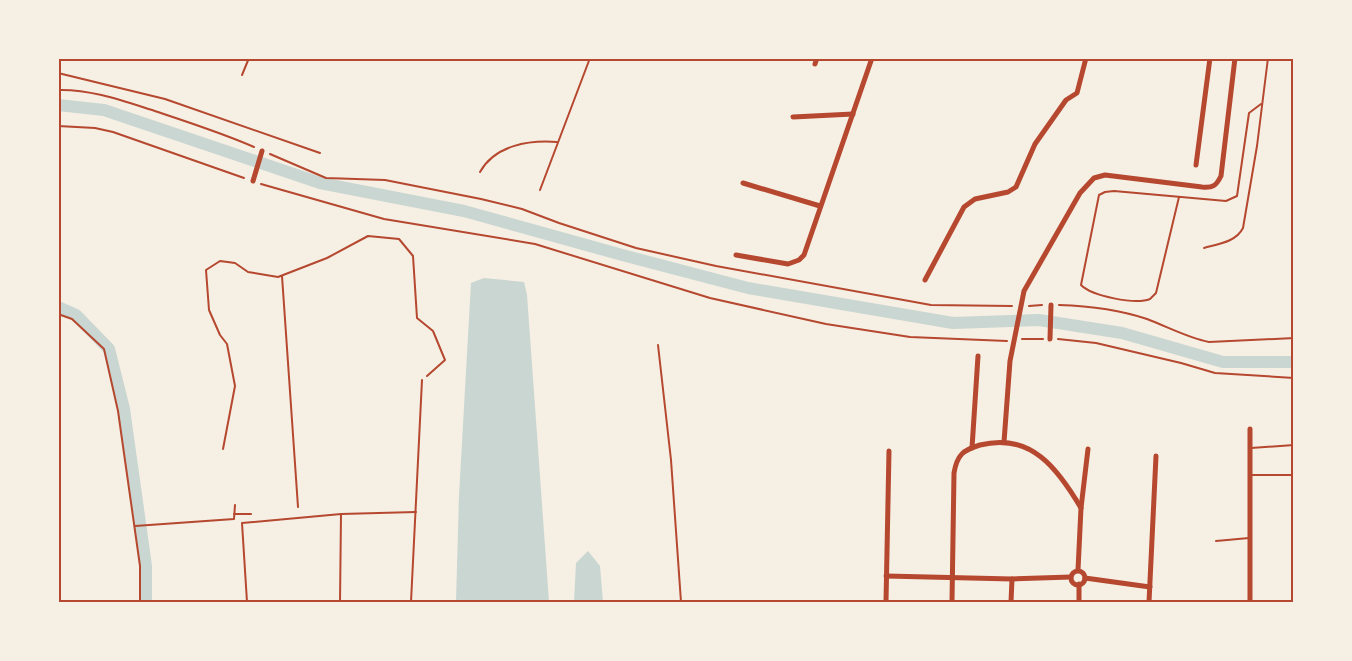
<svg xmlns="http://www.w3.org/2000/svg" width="1352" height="661" viewBox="0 0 1352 661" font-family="'Titillium Web',sans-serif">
<rect width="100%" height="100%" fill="#f6efe4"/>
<g fill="#c9d6d2">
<polygon points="484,278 524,282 527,295 549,602 456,602 459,496 471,283"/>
<polygon points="588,551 600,566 603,602 574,602 576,563"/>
</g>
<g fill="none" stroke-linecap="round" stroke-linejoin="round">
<g stroke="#c9d6d2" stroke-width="12">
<polyline points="58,105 104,110 320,183 464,211 626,256 748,288 953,323 1039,320 1122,333 1223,362 1294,362"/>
<polyline points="58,307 76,315 109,349 124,409 146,566 146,602"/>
</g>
<g stroke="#b5482f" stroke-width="2">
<polyline points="58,62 60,58"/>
<path d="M58,90C92,89 126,102 158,112C190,123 222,133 254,147"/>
<polyline points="58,126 95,128 113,132 244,178"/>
<polyline points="270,154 326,178 385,180 481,199 522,209 559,223 636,248 716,266 931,305 1012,306"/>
<polyline points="261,184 384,219 535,244 710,298 826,324 910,337 1007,341"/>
<polyline points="282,276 298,507"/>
<path d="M1059,305C1089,306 1120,310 1147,319C1168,327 1188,338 1209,342L1294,338"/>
<polyline points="1029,306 1042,305"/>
<polyline points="58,314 72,319 104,349 118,411 140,566 140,602"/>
<polyline points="1022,339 1043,339"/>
<polyline points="1058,339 1096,343 1181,363 1215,373 1294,378"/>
<polyline points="658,345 671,460 681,602"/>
<polyline points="223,449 235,386 227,344 220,335 209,310 206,270 220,261 235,263 248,272 278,277 327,258 368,236 399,239 413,256 417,318 433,331 445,360 427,376"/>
<polyline points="234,514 251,514"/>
<polyline points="135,526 234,519 235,505"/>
</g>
<g stroke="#b5482f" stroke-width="2">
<polyline points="58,73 165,99 320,153"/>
<polyline points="242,75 249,58"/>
<path d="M480,172C495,145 529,140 557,142"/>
<polyline points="540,190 590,58"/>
<path d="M1179,197L1156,293L1150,299C1135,305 1092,296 1081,285L1099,195L1105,192L1114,191L1226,201L1237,196L1249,113L1261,104"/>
<path d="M1204,248C1218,244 1236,242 1243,228L1257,146L1268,58"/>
<polyline points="1251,448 1294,445"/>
<polyline points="1251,475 1294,475"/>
<polyline points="341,514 416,512"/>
<polyline points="1216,541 1249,538"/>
<polyline points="247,602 242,523 341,514 340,602"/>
<polyline points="411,602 422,380"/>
</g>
<g stroke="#b5482f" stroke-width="5">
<polyline points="815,64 817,58"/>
<polyline points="793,117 853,114"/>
<polyline points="1196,165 1210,58"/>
<polyline points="253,181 262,151"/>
<polyline points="743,183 820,206"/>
<polyline points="736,255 788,264 799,260 804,255 872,58"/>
<polyline points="925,280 964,207 975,199 1008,192 1016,187 1035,144 1066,100 1077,93 1086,58"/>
<polyline points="1050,339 1051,305"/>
<polyline points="1250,429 1250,602"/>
<path d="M1004,442L1010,361L1024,291L1080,193L1094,178L1105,175L1202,187C1213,188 1216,186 1221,176L1235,58"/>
<polyline points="972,448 978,356"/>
<polyline points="1078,570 1081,508 1088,449"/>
<circle cx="1078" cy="578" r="7"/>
<polyline points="886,576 1012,579 1071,577"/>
<polyline points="1085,578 1150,587"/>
<polyline points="886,602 889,451"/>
<path d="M952,602L954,473C957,455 963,450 980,445C1031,432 1058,469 1081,508"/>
<polyline points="1011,602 1012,579"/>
<polyline points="1079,602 1079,584"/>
<polyline points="1149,602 1156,456"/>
</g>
</g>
<rect width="1352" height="661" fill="none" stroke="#f6efe4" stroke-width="120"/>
<rect x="60" y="60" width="1232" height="541" fill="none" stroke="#b5482f" stroke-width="2"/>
</svg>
